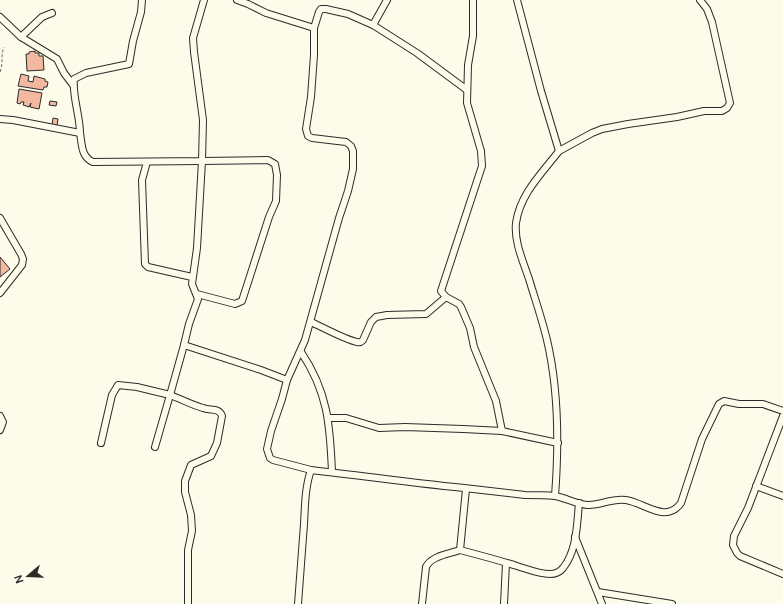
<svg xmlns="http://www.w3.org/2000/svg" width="783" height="604" viewBox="0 0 783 604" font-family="'DM Sans',sans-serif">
<rect width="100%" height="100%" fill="#fdfbea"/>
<g fill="#f2b8a0" stroke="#2b2b2b">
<polygon points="35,51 35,53 39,53 39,56 43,56 44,70 27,71 26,54 29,54 29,52"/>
<polygon points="21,74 29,76 28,81 33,82 34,76 45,79 45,81 48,82 47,87 44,87 43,90 18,86"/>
<polygon points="19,89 42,93 39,109 30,107 31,103 29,107 23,105 24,102 21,102 20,104 17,103"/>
<polygon points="50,101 57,102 56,106 49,105"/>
<polygon points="53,118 58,119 57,126 52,125"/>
<polygon points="0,257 10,269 0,277"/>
</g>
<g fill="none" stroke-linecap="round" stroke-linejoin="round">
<defs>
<g id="street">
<polyline points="237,0 248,4 266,13 314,28"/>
<polyline points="473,0 473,36 468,65 467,103 481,151 482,166 441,291 446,297 459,304 461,307 470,328 474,347 496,401 502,431 558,443"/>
<path d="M517,0L541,91L559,151C542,173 520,194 516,223C514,242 523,261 529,279C535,299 542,319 547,340C559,391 559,444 555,496"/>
<polyline points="0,17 21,37 57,59 64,73 73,85"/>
<polyline points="373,25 387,0"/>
<polyline points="21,37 42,17 52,13"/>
<path d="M0,119L13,120L80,133C82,144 81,157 93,162L202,161L203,120L194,52L193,38L204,0"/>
<path d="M80,133C80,116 72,95 74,79L86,73L129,64L133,41L141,12L142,0"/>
<polyline points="559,151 592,133 602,129 628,124 677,117 704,111 722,111 727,108 730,103 712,22 707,9 700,0"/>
<polyline points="147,162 142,180 145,264 148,267 192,277"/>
<polyline points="0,218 21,254 23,259 22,265 0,293"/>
<path d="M311,322C322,327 346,340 357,342C361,343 361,342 363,340L371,322L376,317L387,315L426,314L446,297"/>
<polyline points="184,345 261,370 287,380"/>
<path d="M301,352C328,392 330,425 332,472"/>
<polyline points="0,416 3,422 0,430"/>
<polyline points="783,416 748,508 734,536 733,545 737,553 740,556 783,574"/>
<polyline points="328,418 346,418 379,428 405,427 463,429 502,431"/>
<polyline points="101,443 112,395 118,385 137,387 170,395 184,345 189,324 198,299 192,284 197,248 202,161 268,160 275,164 277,175 276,201 269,217 242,301 235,304 197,294"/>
<path d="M155,447L170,395C181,399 192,405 203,408C210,411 219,407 222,416L217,443L211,456L191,465L185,481V492L191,515L192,531L188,550V604"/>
<polyline points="311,470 273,460 270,458 267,449 271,431 282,399 287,380 305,340 339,218 348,191 353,169 353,151 351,146 346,142 312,138 308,136 306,129 311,97 314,55 314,28 319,12 321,9 326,9 348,14 373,25 417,53 467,90"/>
<polyline points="756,486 783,496"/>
<path d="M466,489L460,550C479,555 498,560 517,566C527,569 539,574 550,574C555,574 560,572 563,568C577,551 577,524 579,503"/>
<polyline points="575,537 602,604"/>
<polyline points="598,592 672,604"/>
<path d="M298,604C300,577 302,551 304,524C305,506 305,487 311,470C365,476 419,484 473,489C491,491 508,493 525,495C535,495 545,495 555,496C566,498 576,504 587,505C601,506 610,498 626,500C645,503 666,524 681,503L702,439L719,404L724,401L739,404H763L783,411"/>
<path d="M422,604L426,567C431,556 449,554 460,550"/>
<polyline points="504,604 506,563"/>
</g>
</defs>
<use href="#street" stroke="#2b2b2b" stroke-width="8"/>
<path stroke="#6a6964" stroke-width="1" stroke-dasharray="3 2" stroke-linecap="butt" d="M0,72C4,62 0,57 4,47"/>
<use href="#street" stroke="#fdfbea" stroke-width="6"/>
</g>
<g transform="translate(28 576) rotate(251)" stroke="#fdfbea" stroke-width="3" paint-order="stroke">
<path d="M0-3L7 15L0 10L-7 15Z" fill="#2b2b2b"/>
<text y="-6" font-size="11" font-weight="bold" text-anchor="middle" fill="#2b2b2b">N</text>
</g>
</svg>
